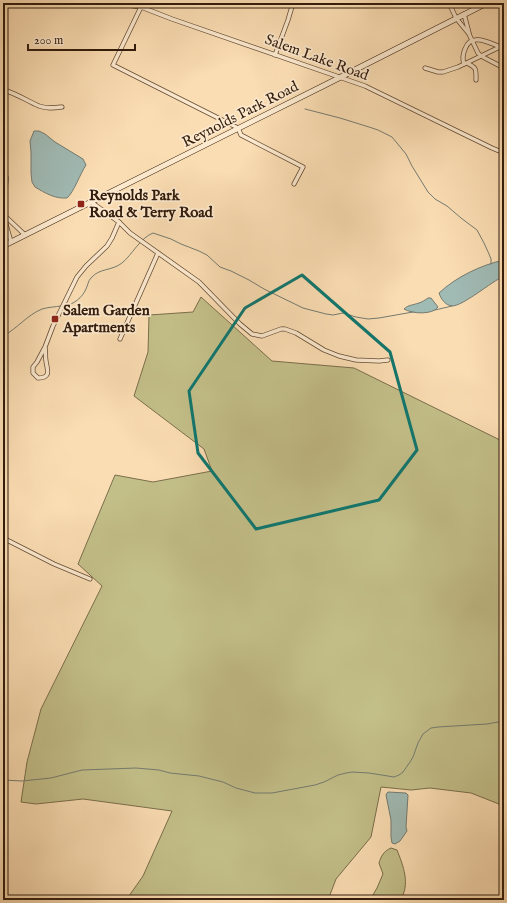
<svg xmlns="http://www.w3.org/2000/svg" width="507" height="903" viewBox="0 0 507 903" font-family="'IM FELL English',serif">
<rect width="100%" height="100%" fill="#fbddb3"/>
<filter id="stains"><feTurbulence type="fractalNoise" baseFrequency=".005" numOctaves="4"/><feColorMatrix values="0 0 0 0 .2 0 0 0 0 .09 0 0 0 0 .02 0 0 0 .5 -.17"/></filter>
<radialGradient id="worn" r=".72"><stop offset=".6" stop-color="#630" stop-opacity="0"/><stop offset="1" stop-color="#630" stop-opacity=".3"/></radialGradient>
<g fill="#c3bf89" stroke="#7a6e4b">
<polygon points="201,297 272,361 354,368 504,442 504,806 471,793 430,788 411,790 381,787 371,837 336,879 328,900 124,900 129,896 143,876 172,811 83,799 36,804 21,802 27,762 41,709 102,586 78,564 115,475 153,482 212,471 204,449 134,396 148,352 149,315 193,312"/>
<path d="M391,848L397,850C403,865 411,885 400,900H370L377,888L383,874L379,863C381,856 384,851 391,848Z"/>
</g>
<g fill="#a0bab4" stroke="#747b71">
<path d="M34,131H39L45,134L55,142L83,159L86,165C80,174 74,192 67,198C55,199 45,193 35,187L32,182L31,173V152L30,141Z"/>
<path d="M504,260V276C491,282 463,306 452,306C445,305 441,299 439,293C456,277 481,265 504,260Z"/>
<path d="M428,298H431L438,307C433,315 412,314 404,309C408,305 413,305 419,303C422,302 425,300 428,298Z"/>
<polygon points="388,792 406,793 408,795 406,827 407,831 400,841 395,844 392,843 391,837 391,820 386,795 387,793"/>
</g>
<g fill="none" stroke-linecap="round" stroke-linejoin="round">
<g stroke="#747b71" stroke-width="1">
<polyline points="305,109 340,118 369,127 378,130 392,137 406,154 412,166 428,192 435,199 447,206 461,218 477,230 484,243 489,254 491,259 491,264"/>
<path d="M65,306C74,304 82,298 86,289C88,285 88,281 91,278C99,268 112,271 122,263C132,255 140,238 153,233L171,239L181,244L199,251L207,255L220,267L231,271L249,280L264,289L303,308L326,314L333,315L343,313L356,317L368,319L379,318L413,312"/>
<polyline points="435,310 452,306"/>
<path d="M3,336C17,329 27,315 42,309C49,307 55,307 61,306"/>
<polyline points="3,780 22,781 51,778 82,770 136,768 159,770 170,773 199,776 223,782 236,788 255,793 272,793 315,785 324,782 338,775 346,773 352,772 369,773 394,777 399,775 403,772 410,762 413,757 418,743 423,734 431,728 438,727 487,724 504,721"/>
</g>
<defs>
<g id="minor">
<polyline points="115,3 141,7 172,19 365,86 492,148 504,153"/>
<polyline points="449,3 456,18 469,34 478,53 481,56 504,68"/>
<polyline points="141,7 113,65 238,128 241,135 303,167 294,184"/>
<polyline points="464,14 469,33"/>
<polyline points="275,55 288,20 293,3"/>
<path d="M467,63C477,68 476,69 476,80"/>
<path d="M464,64C462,59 463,54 465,49C471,32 489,43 501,47"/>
<polyline points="425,68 438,72 443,72 458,67 504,45"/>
<path d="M3,90C16,93 27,101 39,106C47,109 54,108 62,107"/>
<polyline points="3,174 6,177 6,180 4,205 5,221 11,242"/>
<polyline points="91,202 119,222 130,233 199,282 240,324 252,334 262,336 281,329 285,329 296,333 324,350 339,356 356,360 379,361 388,360"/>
<polyline points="5,216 25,235"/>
<polyline points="120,339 158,253"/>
<path d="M45,347C46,352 45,356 46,361C47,369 52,378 38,378L33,373V367L37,362L45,347L53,326L77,277L86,266L107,246L112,238L119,222"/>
<polyline points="3,538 54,564 90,579"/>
</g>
<polyline id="secondary" points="3,246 323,86 487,3"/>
</defs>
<use href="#minor" stroke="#644c36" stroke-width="5"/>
<use href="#secondary" stroke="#321c0d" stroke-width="6"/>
<use href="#minor" stroke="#fce9ce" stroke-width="3.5"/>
<use href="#secondary" stroke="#fce9ce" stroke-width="5"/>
</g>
<path fill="none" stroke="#0f766e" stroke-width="3" stroke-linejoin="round" d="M302,275L390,352L417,450L379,500L256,529L198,453L189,391L245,308Z"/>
<g fill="#8f2418" stroke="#fce9ce" stroke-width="1.5">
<rect x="77" y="200" width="8" height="8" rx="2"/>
<rect x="51" y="315" width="8" height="8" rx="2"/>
</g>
<g text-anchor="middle" stroke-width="3.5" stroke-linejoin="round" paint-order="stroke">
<g font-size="15" fill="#321c0d" stroke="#fce9ce">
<text transform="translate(317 57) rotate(20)" y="5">Salem Lake Road</text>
<text transform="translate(240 114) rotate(-27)" y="5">Reynolds Park Road</text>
</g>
<g font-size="15" font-weight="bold" fill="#321c0d" stroke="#fce9ce" text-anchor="start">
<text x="89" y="200">Reynolds Park<tspan x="89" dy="17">Road &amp; Terry Road</tspan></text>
<text x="63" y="315">Salem Garden<tspan x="63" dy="17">Apartments</tspan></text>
</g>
</g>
<rect width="507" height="903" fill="none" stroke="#fbddb3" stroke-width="16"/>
<rect x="4" y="4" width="499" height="895" fill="none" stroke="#321c0d" stroke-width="2"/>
<rect x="8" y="8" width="491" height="887" fill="none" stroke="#321c0d"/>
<path d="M28 44v6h107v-6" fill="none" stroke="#321c0d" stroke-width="2"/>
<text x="34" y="44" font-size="12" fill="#321c0d" stroke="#fce9ce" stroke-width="3" paint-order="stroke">200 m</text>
<rect width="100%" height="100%" filter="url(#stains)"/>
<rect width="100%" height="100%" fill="url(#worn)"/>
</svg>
